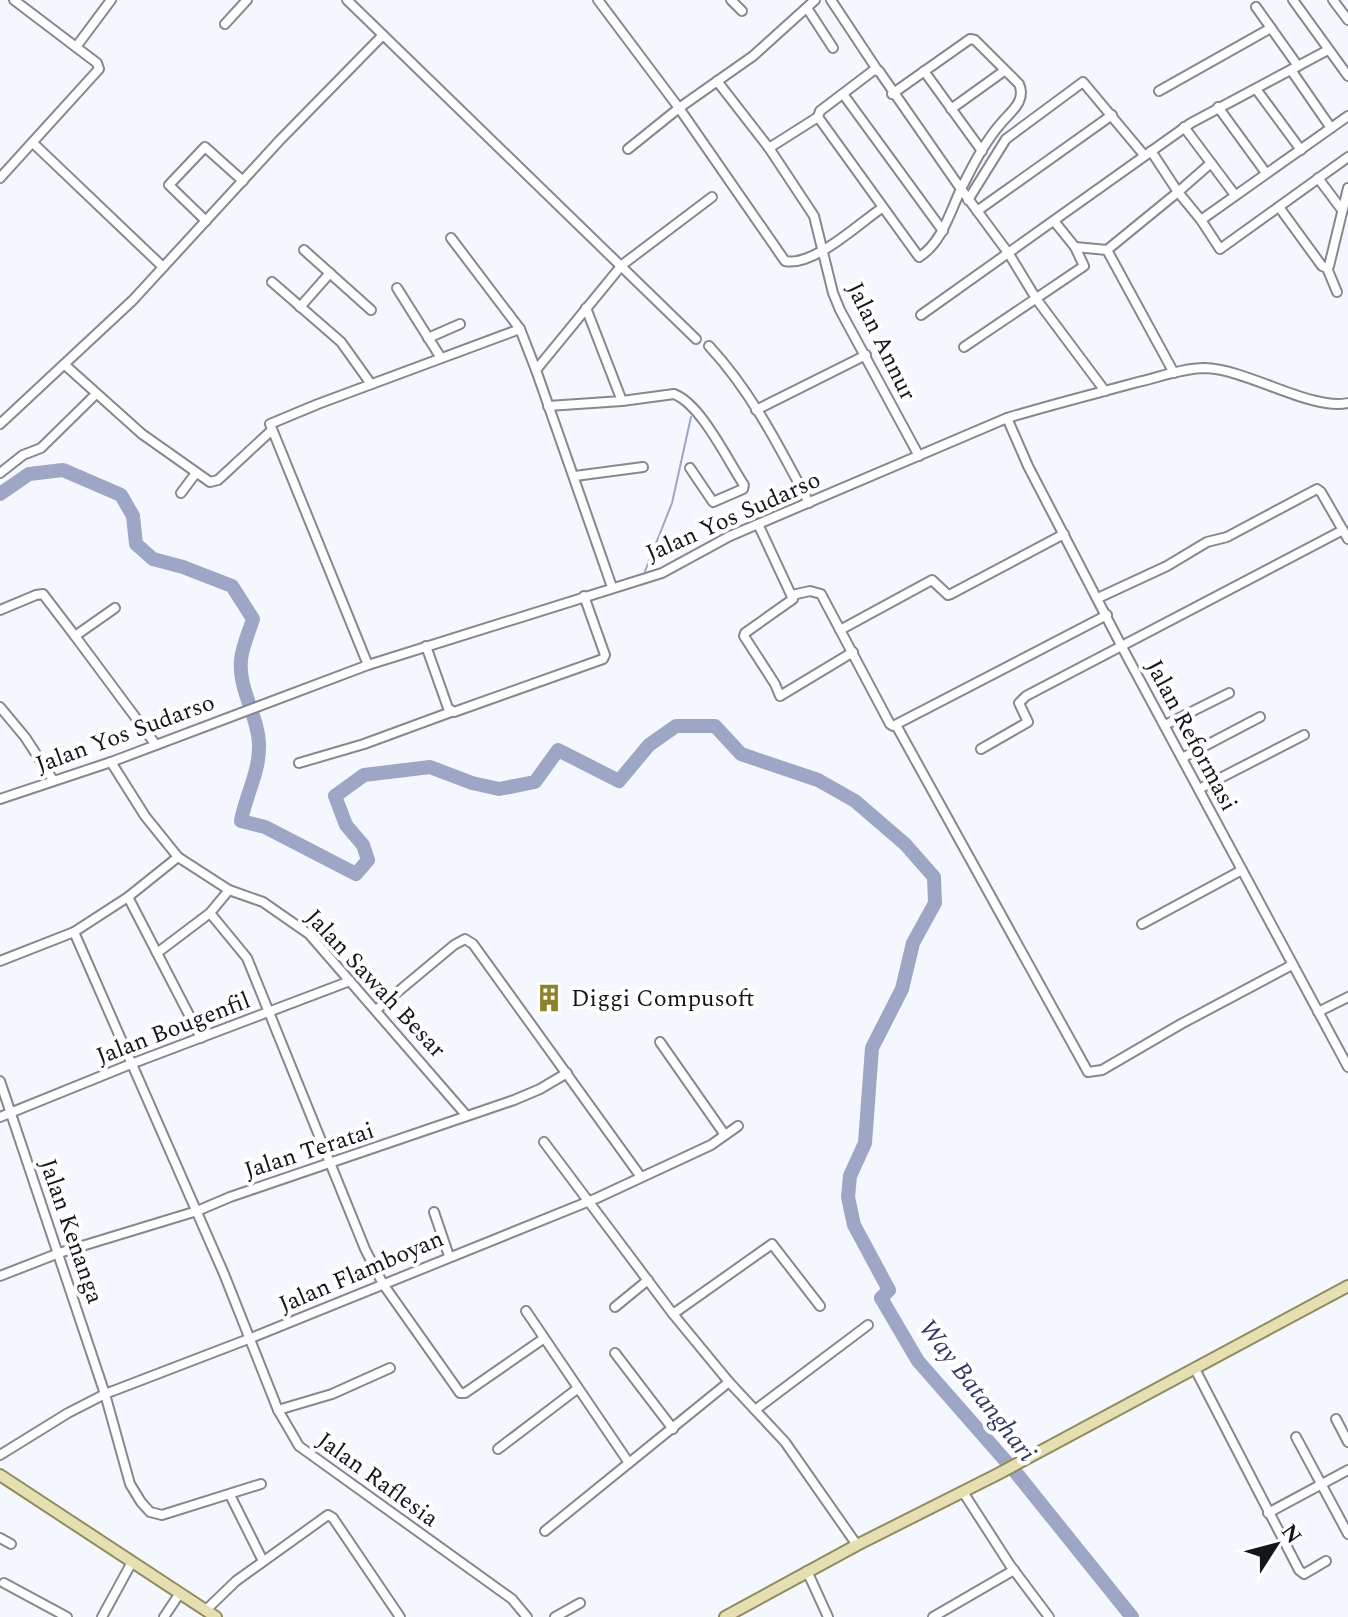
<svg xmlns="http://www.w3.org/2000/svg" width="1348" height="1617" viewBox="0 0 1348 1617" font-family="Spectral,serif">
<rect width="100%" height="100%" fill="#f5f7fe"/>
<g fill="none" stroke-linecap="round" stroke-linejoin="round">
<polyline stroke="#9da6c4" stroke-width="2" points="645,571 672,503 691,417"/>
<path stroke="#9da6c4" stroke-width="14" d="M0,494L29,474L63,470L121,495L133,516L136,544L153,559L183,567L232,586L253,619C249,632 242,647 241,660C238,689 258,715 259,744C260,772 246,794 241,821L265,827L356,874L368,860L363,845L346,825L335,796L364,775L430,767L472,783L499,789L535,782L558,750L619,781L649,745L676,726H715L741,754L818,780L855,801L905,844L934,877L935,903L913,943L902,989L872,1048L865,1143L850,1176L848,1197L854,1225L889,1290L881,1298L918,1361L1017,1474L1132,1617"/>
<defs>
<g id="minor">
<polyline points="347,0 696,339"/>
<path d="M598,0L679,108L785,261C814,267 859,223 882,208"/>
<polyline points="731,0 742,11"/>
<polyline points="831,0 878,71"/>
<polyline points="1293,0 1348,76"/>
<polyline points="1333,0 1348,20"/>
<polyline points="1256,7 1298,66"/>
<polyline points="807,8 833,48"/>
<polyline points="225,24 247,0"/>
<polyline points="76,47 111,0"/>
<polyline points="1291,70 1331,128"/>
<polyline points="924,71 982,151"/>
<polyline points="717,81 769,148 814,216 833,293 840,310 919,456"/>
<polyline points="1256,89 1301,150"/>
<polyline points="1159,91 1271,28"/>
<polyline points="843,94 943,231"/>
<path d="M892,94L970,39L975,40L1019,84C1026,100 1013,110 1003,121C985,141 973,165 961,189C950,212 942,243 919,257L818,117L820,111L874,70L879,71L961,189L1009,254L1037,300L1105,391"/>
<polyline points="1218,107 1266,173"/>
<polyline points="951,109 1004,71"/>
<polyline points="1184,127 1235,195"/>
<polyline points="33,143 163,267"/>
<polyline points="769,148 818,117"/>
<polyline points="628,149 679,108 753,56 815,0"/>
<polyline points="1151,151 1178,192 1211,163"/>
<polyline points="0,178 99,69 97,63 14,0"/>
<polyline points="1318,178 1342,210"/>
<polyline points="968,200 1006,139 1083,82 1144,155"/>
<polyline points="1279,207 1322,266 1327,268 1329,266 1348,188"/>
<polyline points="977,211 1112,115"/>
<polyline points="1201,220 1348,116"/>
<polyline points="206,221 169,185 205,147 243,181"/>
<polyline points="1054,221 1075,247 1107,250 1178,192 1201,220 1220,249 1348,157"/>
<polyline points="451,238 520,329 536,370"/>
<polyline points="304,250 371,310"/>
<polyline points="1107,250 1174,373"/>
<polyline points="1327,268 1337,292"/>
<polyline points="272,282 341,342 371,384"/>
<polyline points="397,288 441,358"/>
<polyline points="300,307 330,273"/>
<polyline points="921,315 1191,123 1328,50"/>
<polyline points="428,338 460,324"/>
<path d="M709,346C751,391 780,448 809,503"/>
<polyline points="964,347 1084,266 1075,247"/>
<polyline points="65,365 142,434 210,482 218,480 272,430"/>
<path d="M622,401L674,394C701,404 728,461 744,485L743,489L713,502L690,468"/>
<polyline points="548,406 622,401 586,308"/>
<polyline points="756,410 866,355"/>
<polyline points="1007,418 1028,466 1122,647 1348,1067"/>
<polyline points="0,424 133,300 280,140 383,35"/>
<polyline points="0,473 23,455 41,448 96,394"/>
<polyline points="575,476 643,467"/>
<polyline points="181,493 196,473"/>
<polyline points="758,524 793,599 745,633 744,636 775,684 780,696 853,652"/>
<polyline points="612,587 536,370 622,265 712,197"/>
<polyline points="792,595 810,591 821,594 890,724 893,726 1107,615"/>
<polyline points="1098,598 1167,566 1207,542 1227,537 1317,489 1321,492 1348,539"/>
<polyline points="115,608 75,636 156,745"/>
<polyline points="0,610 36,595 43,594 75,636"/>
<polyline points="840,630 932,580 948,595 951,594 1064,534"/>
<polyline points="426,646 448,708 454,712 603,659 605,655 584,596"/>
<polyline points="368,665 270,424 318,404 520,329"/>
<polyline points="0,707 25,737 53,780"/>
<polyline points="896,725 1088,1072 1102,1070 1181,1024 1292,965"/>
<polyline points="1165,725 1229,693"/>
<polyline points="981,749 1028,722 1019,703 1026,696 1343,530"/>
<polyline points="1182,758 1260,717"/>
<polyline points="111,762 145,816 178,857 229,890 263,902 309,934 466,1115"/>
<polyline points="299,763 364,744 451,712"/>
<polyline points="1199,789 1304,735"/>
<path d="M0,799L111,762L368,665L662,573L730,536L1007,418C1050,405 1094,394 1138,382C1160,377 1183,368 1205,368C1247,369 1311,411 1348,403"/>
<polyline points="229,890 210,913 247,958 365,1249 383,1284 460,1393 465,1393 543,1339"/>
<polyline points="128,897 201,1038"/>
<polyline points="1142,924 1242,870"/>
<polyline points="74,932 224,1274 278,1410 299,1446 512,1599 527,1617"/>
<polyline points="157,953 210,913"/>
<polyline points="0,961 74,932 128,897 178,857"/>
<polyline points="376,1010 454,945 465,939 473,944 641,1177"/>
<polyline points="1318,1012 1348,997"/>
<polyline points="660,1042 725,1135"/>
<polyline points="0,1081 105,1394 130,1484 141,1502 150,1512 162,1515 261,1484"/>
<polyline points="0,1117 131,1064 350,981"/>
<polyline points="544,1142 673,1314 729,1382 785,1442 857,1545"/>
<polyline points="434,1212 449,1256"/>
<polyline points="0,1276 59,1253 197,1211 230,1197 514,1100 540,1089 567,1073"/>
<polyline points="615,1307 648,1280"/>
<polyline points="526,1311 629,1463"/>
<polyline points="673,1314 772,1244 820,1306"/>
<polyline points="615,1353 673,1429"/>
<polyline points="1195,1369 1299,1570 1304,1574 1326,1561"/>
<polyline points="278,1410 332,1394 390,1368"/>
<polyline points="755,1410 868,1325"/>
<polyline points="1336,1419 1348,1442"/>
<polyline points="1296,1437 1348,1534"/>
<polyline points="498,1449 577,1389"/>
<polyline points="0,1455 68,1413 105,1394 251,1338 597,1198 711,1145 738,1126"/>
<polyline points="963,1492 1010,1565 1049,1617"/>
<polyline points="230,1495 263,1561"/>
<polyline points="1268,1513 1348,1470"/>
<polyline points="545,1531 729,1382"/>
<polyline points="0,1538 11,1544"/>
<polyline points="807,1571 828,1617"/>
<polyline points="4,1583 67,1617"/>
<polyline points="206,1610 236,1581 328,1515 333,1518 400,1617"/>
<polyline points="102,1617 132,1562"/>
<polyline points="164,1617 180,1593"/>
<polyline points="555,1617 580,1603"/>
<polyline points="933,1617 1014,1570"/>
</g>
<g id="major">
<polyline points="0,1475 216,1617"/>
<polyline points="725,1617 857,1545 998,1474 1348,1286"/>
</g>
</defs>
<use href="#minor" stroke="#858890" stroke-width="12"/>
<use href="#major" stroke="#918c5b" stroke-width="14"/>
<use href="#minor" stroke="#fff" stroke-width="8"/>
<use href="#major" stroke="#e5e0b2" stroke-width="10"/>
</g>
<defs>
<symbol id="building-bare" viewBox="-9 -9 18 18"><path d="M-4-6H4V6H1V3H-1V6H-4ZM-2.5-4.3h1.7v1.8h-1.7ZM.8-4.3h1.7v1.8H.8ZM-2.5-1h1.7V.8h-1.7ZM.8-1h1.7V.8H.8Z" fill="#8d822a" stroke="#fff" stroke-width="2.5" paint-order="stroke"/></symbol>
</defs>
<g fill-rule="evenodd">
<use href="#building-bare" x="529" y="978" width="40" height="40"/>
</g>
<g text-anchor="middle" stroke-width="8" stroke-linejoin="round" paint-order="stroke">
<g font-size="24" fill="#151619" stroke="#fff">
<text transform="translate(882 341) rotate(64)" y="8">Jalan Annur</text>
<text transform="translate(733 516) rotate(-24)" y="8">Jalan Yos Sudarso</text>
<text transform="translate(125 733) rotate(-20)" y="8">Jalan Yos Sudarso</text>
<text transform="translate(1192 735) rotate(62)" y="8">Jalan Reformasi</text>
<text transform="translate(376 983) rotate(47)" y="8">Jalan Sawah Besar</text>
<text transform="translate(173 1028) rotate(-21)" y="8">Jalan Bougenfil</text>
<text transform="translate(309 1150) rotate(-18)" y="8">Jalan Teratai</text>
<text transform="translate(72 1231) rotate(71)" y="8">Jalan Kenanga</text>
<text transform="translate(361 1271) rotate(-23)" y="8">Jalan Flamboyan</text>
<text transform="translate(378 1479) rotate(36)" y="8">Jalan Raflesia</text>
</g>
<g font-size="24" fill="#151619" stroke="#fff" text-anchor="start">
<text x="571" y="1006">Diggi Compusoft</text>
</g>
<g font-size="26" font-style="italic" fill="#303b65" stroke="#fff">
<text transform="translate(978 1390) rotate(52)" y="9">Way Batanghari</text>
</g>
</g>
<g transform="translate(1276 1545) rotate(54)" stroke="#ffffff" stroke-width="6" paint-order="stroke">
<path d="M0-6L14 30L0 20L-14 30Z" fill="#151619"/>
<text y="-12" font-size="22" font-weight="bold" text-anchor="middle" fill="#151619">N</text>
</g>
</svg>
